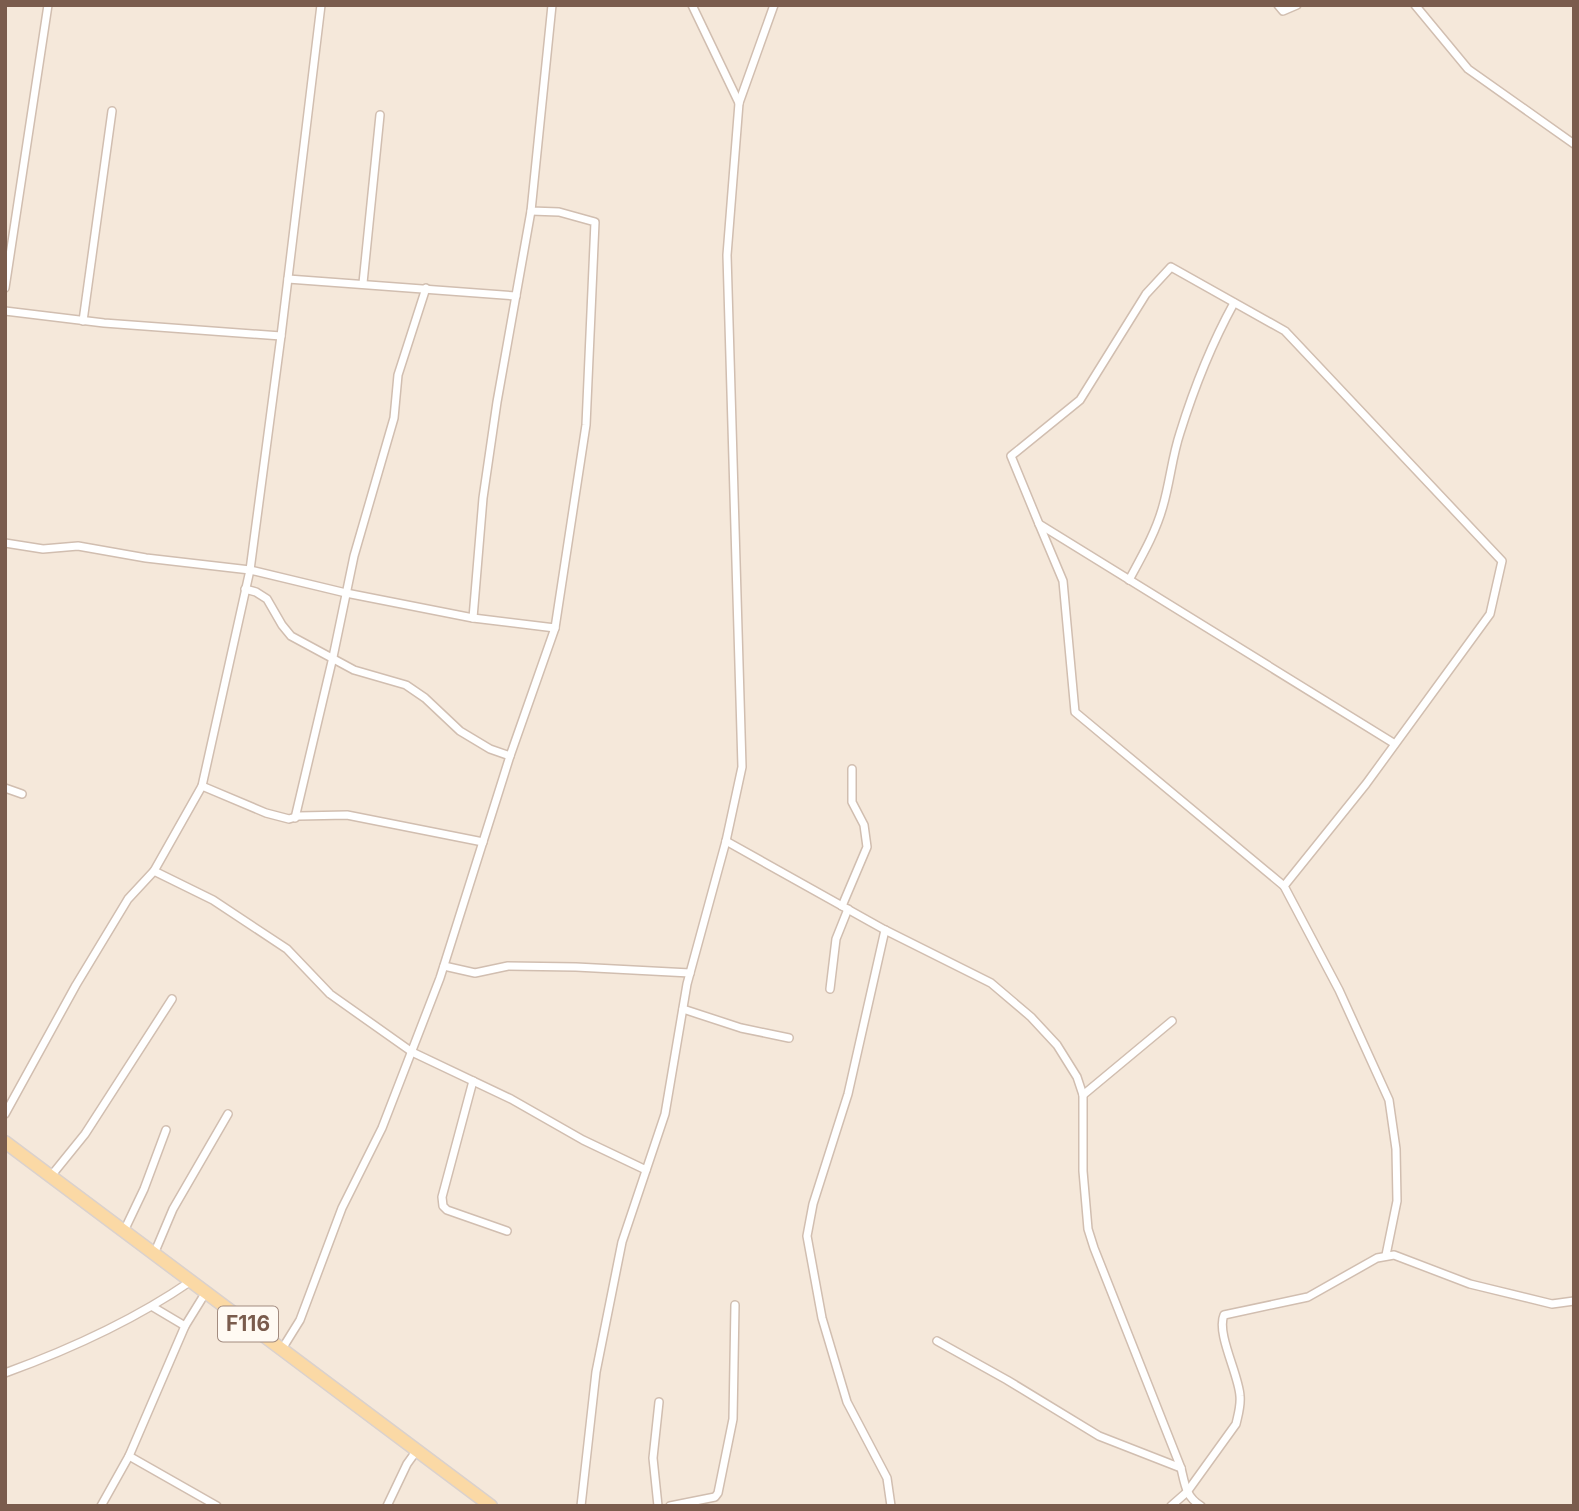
<svg xmlns="http://www.w3.org/2000/svg" width="1579" height="1511" viewBox="0 0 1579 1511" font-family="Inter,sans-serif">
<rect width="100%" height="100%" fill="#fdf6ec"/>
<rect fill="#f5e8da" x="5" y="5" width="1569" height="1501"/>
<g fill="none" stroke-linecap="round" stroke-linejoin="round">
<defs>
<g id="street">
<polyline points="692,5 739,103"/>
<polyline points="1278,5 1283,11 1297,5"/>
<polyline points="1415,5 1468,69 1574,144"/>
<polyline points="288,279 516,296"/>
<polyline points="363,283 380,115"/>
<polyline points="5,288 48,5"/>
<polyline points="5,311 104,323 281,336"/>
<polyline points="83,321 112,111"/>
<polyline points="1039,524 1063,581 1075,712 1284,886"/>
<polyline points="5,543 43,549 78,546 146,558 250,570 346,593 473,618 555,628"/>
<path d="M1129,580C1142,556 1156,532 1163,506C1170,482 1172,457 1180,433C1194,388 1212,343 1234,303"/>
<polyline points="245,589 256,592 267,599 282,625 291,636 354,670 406,685 425,698 460,731 490,749 510,756"/>
<polyline points="473,618 483,498 497,402 531,211"/>
<polyline points="202,786 266,813 289,819 299,816 347,815 483,842"/>
<polyline points="5,788 22,794"/>
<polyline points="295,818 333,657 354,556 394,418 398,375 426,288"/>
<path d="M726,841L885,930L991,983L1031,1017L1057,1045L1077,1077L1083,1095V1171L1088,1229L1094,1248L1181,1468C1185,1485 1186,1497 1201,1506"/>
<polyline points="154,871 213,900 287,949 330,994 412,1052 511,1099 583,1140 646,1170"/>
<polyline points="842,906 867,847 864,825 852,802 852,769"/>
<polyline points="885,930 848,1094 813,1204 807,1236 822,1318 847,1402 887,1478 891,1506"/>
<polyline points="444,966 475,973 508,966 576,967 690,973"/>
<polyline points="830,989 836,939 848,909"/>
<polyline points="683,1009 741,1028 789,1038"/>
<polyline points="473,1081 442,1197 443,1206 447,1210 507,1231"/>
<polyline points="1083,1095 1172,1021"/>
<polyline points="5,1114 76,985 128,899 154,871 202,786 250,570 281,336 321,5"/>
<polyline points="51,1176 85,1134 172,999"/>
<polyline points="124,1231 144,1189 166,1130"/>
<polyline points="154,1254 173,1209 228,1114"/>
<polyline points="1386,1255 1397,1201 1396,1149 1389,1100 1339,990 1284,886 1366,784 1490,614 1502,561 1285,331 1171,267 1146,294 1080,400 1011,456 1039,524 1395,744"/>
<polyline points="153,1307 185,1326"/>
<polyline points="937,1341 1007,1380 1099,1436 1181,1468"/>
<polyline points="282,1349 300,1320 342,1208 382,1128 440,978 510,756 555,628 586,425 595,222 559,212 531,211 552,5"/>
<path d="M5,1373C71,1349 133,1321 191,1281"/>
<polyline points="129,1456 217,1506"/>
<polyline points="101,1506 129,1456 185,1326 206,1292"/>
<polyline points="387,1506 407,1464 417,1450"/>
<polyline points="581,1506 596,1372 622,1242 665,1114 687,984 726,841 742,767 727,255 739,103 774,5"/>
<polyline points="658,1506 653,1458 659,1402"/>
<polyline points="670,1506 715,1497 718,1493 733,1419 735,1305"/>
<path d="M1171,1506L1187,1492L1236,1424C1238,1415 1241,1406 1240,1396C1239,1375 1216,1333 1224,1315L1308,1297L1377,1258L1394,1255L1470,1284L1552,1304L1574,1301"/>
</g>
<polyline id="primary" points="5,1142 491,1506"/>
</defs>
<use href="#street" stroke="#d1beb0" stroke-width="10"/>
<use href="#primary" stroke="#dad1cd" stroke-width="15"/>
<use href="#street" stroke="#fff" stroke-width="7"/>
<use href="#primary" stroke="#fbd9a5" stroke-width="12"/>
</g>
<g text-anchor="middle" stroke-width="6" stroke-linejoin="round" paint-order="stroke">
<rect fill="#fffaf3" stroke="#a28b7f" stroke-width="2" x="218" y="1306.5" width="60" height="35" rx="5"/>
<g font-size="21" font-weight="bold" fill="#7a5c4d">
<text x="248" y="1331">F116</text>
</g>
</g>
<rect width="1579" height="1511" fill="none" stroke="#7a5c4d" stroke-width="14"/>
</svg>
